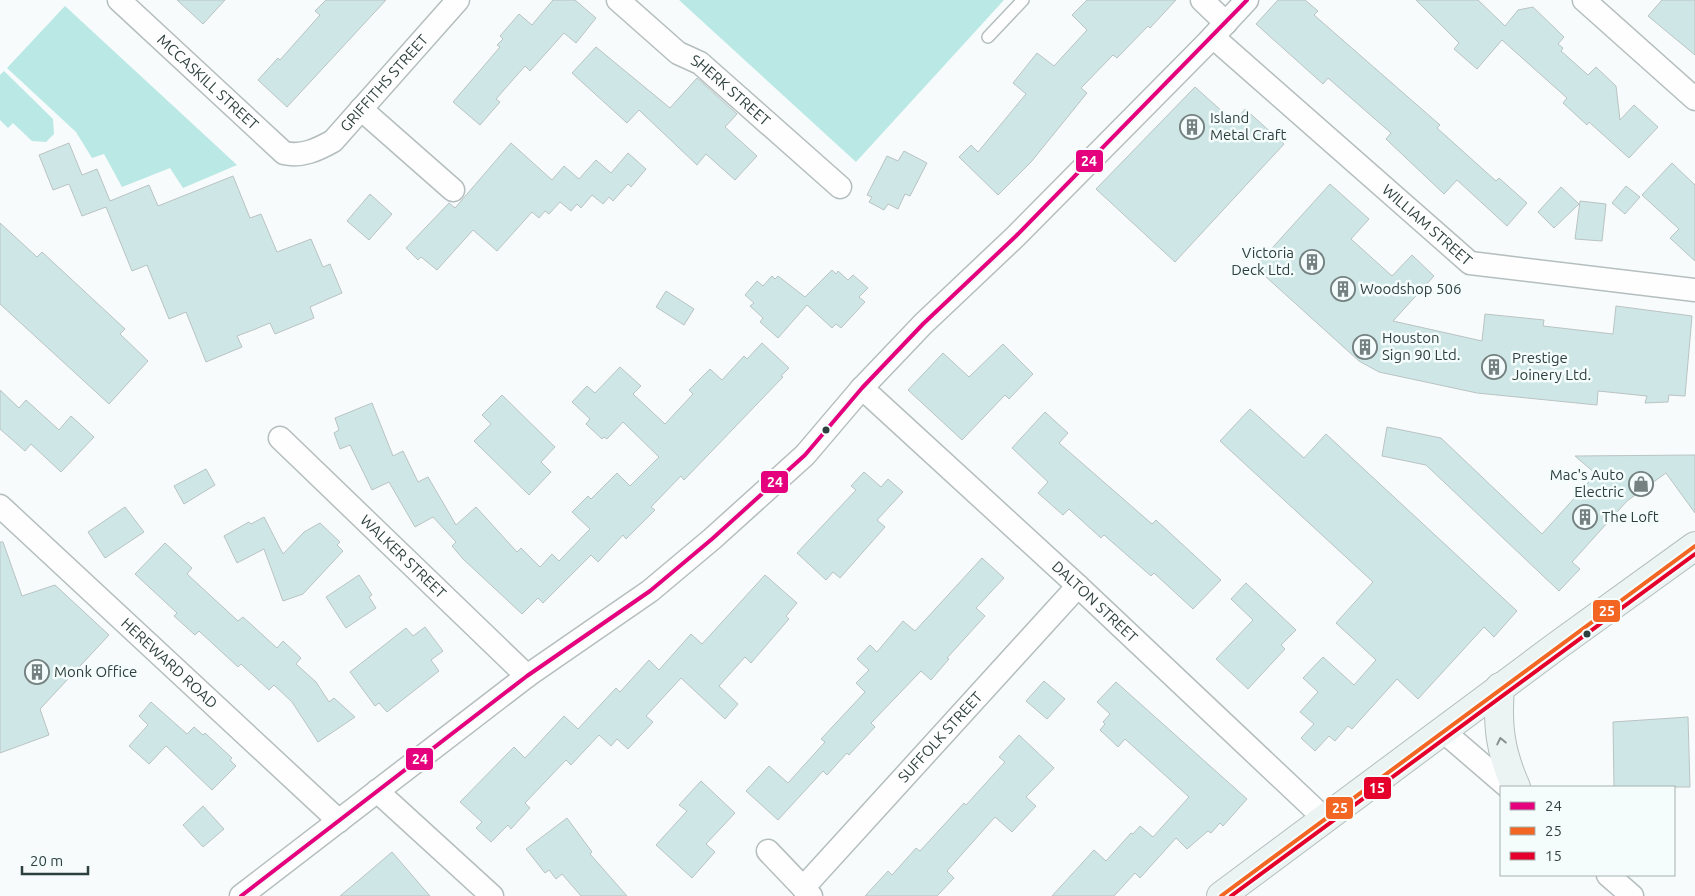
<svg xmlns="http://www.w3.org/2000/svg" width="1695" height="896" viewBox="0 0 1695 896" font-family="Ubuntu,sans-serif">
<rect width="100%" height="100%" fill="#f7fbfb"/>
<g fill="#b9e8e5">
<polygon points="679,0 1004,0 856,162"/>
<polygon points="65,6 237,165 183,188 170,168 122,187 104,154 92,158 76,132 7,68"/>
<polygon points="4,71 53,119 54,134 46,142 32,141 13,123 8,128 0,120 0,75"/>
</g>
<g fill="#cee7e6" stroke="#bac3c3">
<polygon points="177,0 225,0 203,24"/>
<polygon points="326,0 386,0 287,107 258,80 278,58 280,60 320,15 315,11"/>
<polygon points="553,0 575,0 596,18 576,43 564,33 530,71 525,66 496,99 500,102 480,125 453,102 500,47 497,45 503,39 500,36 519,14 532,25"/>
<polygon points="1087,0 1176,0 1150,28 1148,26 1117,58 1113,55 1081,88 1087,93 1031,162 998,195 959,157 971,145 978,152 1026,94 1013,83 1037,53 1054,66 1087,30 1072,15"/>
<polygon points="1278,0 1305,0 1318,11 1314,15 1440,125 1437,128 1496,181 1499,178 1527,203 1507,226 1457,180 1444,194 1386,139 1391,133 1328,78 1323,84 1256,24"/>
<polygon points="1416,0 1478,0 1505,26 1518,10 1533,7 1564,37 1558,44 1563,48 1561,51 1588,75 1596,67 1616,86 1620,120 1634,105 1658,127 1629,158 1589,122 1587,125 1563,103 1567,98 1502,40 1477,69 1454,49 1459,43"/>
<polygon points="1662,0 1695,0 1695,55 1648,16"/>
<polygon points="596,47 670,108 697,78 737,114 725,127 757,156 735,180 706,154 697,165 639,110 627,123 572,73"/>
<polygon points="1195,87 1234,122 1245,109 1284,144 1175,262 1096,189"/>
<polygon points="69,143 82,175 97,169 110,201 149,185 158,206 233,176 250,218 261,214 277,252 311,239 323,267 330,264 342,293 310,307 314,318 275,334 270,323 253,330 237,336 242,347 206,362 186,312 169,319 147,265 132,271 106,207 82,216 69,184 53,190 39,155"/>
<polygon points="511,143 552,180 564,166 579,179 596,160 611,173 628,153 646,169 631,187 628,184 613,201 609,197 603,204 592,195 581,208 577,204 571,211 560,202 549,214 545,211 539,218 532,212 497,251 473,230 437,270 421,257 418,260 406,248 449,203 455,208"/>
<polygon points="904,151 927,163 910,196 905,194 898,209 888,204 884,210 869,202 872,197 867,195 887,156 898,161"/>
<polygon points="1672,163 1695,185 1695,261 1670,238 1679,229 1642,195"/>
<polygon points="1330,184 1369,219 1351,239 1392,276 1412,255 1434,276 1393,321 1482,341 1485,314 1544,320 1543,326 1613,334 1616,306 1692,316 1685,396 1669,395 1668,402 1645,403 1647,396 1598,391 1597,405 1477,393 1379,372 1359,361 1255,267"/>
<polygon points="1626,186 1640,197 1625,214 1612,203"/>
<polygon points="1561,187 1579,204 1554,228 1538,212"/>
<polygon points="370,194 392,214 369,240 347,221"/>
<polygon points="1580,201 1606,204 1602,241 1575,239"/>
<polygon points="0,223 37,257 42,252 125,329 120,334 148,361 109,404 0,304"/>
<polygon points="832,270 836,274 838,271 848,280 853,275 868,288 859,297 865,302 841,328 836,324 832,328 807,305 778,338 760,322 763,318 750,306 754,303 745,295 757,281 763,286 772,276 775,279 778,276 805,297"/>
<polygon points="666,291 694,309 684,325 656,307"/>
<polygon points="762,343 789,368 781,376 783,377 684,480 681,476 651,507 655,510 626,539 623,535 598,562 591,555 543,603 538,598 522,614 463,559 452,546 456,542 433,517 415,527 389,482 372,490 350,445 340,449 334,433 339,430 335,418 372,403 393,456 403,451 418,482 428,477 456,525 476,507 517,552 521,548 540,567 552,554 559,561 590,529 572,512 588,496 591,499 617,473 630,486 659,457 623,422 607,439 604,437 602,439 586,424 590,419 572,402 587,386 595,393 620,367 641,386 633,394 665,424 693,394 689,390 710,369 722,380 744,356 747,359"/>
<polygon points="1003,344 1033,374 1009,399 1005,395 962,440 908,390 943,353 969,377"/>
<polygon points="0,390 19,408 26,400 59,430 71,416 94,437 61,472 31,444 25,451 0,429"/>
<polygon points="502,395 555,447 541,462 551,472 529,495 474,441 491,424 482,415"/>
<polygon points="1250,409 1304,458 1326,434 1517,611 1494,637 1484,627 1418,699 1397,679 1352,729 1348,726 1335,741 1329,736 1315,751 1301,738 1314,724 1300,712 1318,692 1303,678 1323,657 1354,685 1376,660 1336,623 1373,582 1220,441"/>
<polygon points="1045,412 1068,433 1059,443 1152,524 1156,520 1221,580 1193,609 1154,573 1151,576 1104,535 1101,538 1069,509 1063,515 1038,493 1048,482 1012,448"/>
<polygon points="1387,427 1441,438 1542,534 1596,474 1575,456 1695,455 1695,513 1666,473 1627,501 1572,562 1580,569 1559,591 1426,465 1382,456"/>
<polygon points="206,469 215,485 184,504 174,486"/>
<polygon points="864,472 881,487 888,479 903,492 877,520 885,527 840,578 833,572 826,580 797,553 856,490 851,486"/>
<polygon points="125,507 144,532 105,558 88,532"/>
<polygon points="264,517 283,554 304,532 320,523 340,542 337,545 343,551 303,594 283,601 264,549 237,563 224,536 249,522 251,524"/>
<polygon points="0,542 3,542 22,596 55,585 109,635 40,709 49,735 0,753"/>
<polygon points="165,543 192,568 187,574 238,621 243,617 277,648 283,641 301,658 296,664 316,682 329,702 334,698 355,717 318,742 292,702 274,685 269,690 241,664 238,667 199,631 195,635 174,616 177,613 135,574"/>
<polygon points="982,558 1004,578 976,608 985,616 947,658 949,659 931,680 921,671 871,723 875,727 849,755 847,753 827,775 823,771 778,820 746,791 769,766 788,783 825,742 821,739 865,692 856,683 869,670 857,659 870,645 877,652 903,621 915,631"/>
<polygon points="359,575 372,595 369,597 376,608 346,628 326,597"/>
<polygon points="765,575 797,603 786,616 789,619 751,663 745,657 719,686 738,704 725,719 681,678 646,716 653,722 628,749 617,739 611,746 599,735 571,765 566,760 525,803 530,808 511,829 508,825 491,842 476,828 482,822 460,802 514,747 525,758 564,716 578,729 616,688 620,692 649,660 659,670 691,634 702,644"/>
<polygon points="1246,583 1296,630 1281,645 1285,649 1248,689 1216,659 1253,620 1231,599"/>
<polygon points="425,627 443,651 431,660 439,671 387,712 379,703 375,706 350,672 406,628 413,636"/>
<polygon points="1044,681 1065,699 1047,719 1026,701"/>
<polygon points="1116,682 1247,799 1223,826 1220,823 1211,833 1208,831 1187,849 1176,838 1140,878 1135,873 1114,896 1052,896 1094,850 1106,861 1131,833 1133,834 1140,826 1153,837 1189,797 1125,739 1118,747 1100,730 1105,724 1103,722 1110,714 1097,702"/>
<polygon points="151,702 187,734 194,727 203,735 205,733 232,758 230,760 236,766 212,790 166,746 149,764 129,746 148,725 139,716"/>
<polygon points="1688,717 1690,787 1614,787 1613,722"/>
<polygon points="1019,735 1054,768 1026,797 1036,806 1012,832 995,817 947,871 954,878 937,896 865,896 888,871 892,875 916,848 920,851 964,803 966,805 1005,762 999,757"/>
<polygon points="701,781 735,813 706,844 715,852 692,878 656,845 687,811 679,805"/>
<polygon points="203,806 224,829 203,847 183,825"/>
<polygon points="567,818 592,852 590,854 627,896 581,896 562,874 556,879 549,870 545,873 526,849"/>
<polygon points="392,852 430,896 340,896 358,881"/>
</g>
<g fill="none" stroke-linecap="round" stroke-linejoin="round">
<defs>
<polyline id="service" points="988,37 1023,0"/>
<g id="minor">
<path id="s1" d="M119,0L284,153C302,157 317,150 333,141L458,0"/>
<path id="s2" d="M618,0L678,53L700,63L840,187"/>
<polyline points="1202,0 1226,23"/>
<polyline points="1584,0 1695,99"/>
<path id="s3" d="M1213,37L1470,263L1695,290"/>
<polyline points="361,109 453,190"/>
<path id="s4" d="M862,388L1078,586L1326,820"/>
<path id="s5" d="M280,438L527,676"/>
<path id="s6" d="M0,506L339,821"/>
<polyline points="1443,731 1508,787"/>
<polyline points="377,791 492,896"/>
<polyline points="768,851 811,896"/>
<polyline points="1608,875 1632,896"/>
<path id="s7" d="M803,888L1078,586"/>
<polyline points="241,896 527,676 650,591 712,539 805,455 862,388 923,324 1016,236 1207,43 1247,0"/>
</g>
<g id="secondary">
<path d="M1500,687C1497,726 1500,751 1516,787"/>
<polyline points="1221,896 1558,645 1695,546"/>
</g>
</defs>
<use href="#service" stroke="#b5bebe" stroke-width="14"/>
<use href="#minor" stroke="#b5bebe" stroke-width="25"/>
<use href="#secondary" stroke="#b5bebe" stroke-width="30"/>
<use href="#service" stroke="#fefefe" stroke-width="11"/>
<use href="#minor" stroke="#fefefe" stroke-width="22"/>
<use href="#secondary" stroke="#ecf3f3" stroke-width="28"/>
<defs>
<polyline id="bus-1" points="241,896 527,676 650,591 712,539 805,455 862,388 923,324 1016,236 1247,0"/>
<polyline id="bus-2" points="1221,896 1695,546"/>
<polyline id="bus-3" points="1231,896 1695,554"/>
</defs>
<use href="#bus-1" stroke="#f5fdfc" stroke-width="8"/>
<use href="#bus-2" stroke="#f5fdfc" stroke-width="8"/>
<use href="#bus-3" stroke="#f5fdfc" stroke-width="8"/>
<use href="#bus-1" stroke="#e5007d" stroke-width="4"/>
<use href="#bus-2" stroke="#f26522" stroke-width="4"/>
<use href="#bus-3" stroke="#e4002b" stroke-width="4"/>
</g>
<defs><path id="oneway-chevron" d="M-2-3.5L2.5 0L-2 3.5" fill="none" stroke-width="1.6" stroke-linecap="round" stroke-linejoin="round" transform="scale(1.25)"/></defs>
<use stroke="#84918f" href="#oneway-chevron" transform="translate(1501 741) rotate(-102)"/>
<defs>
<symbol id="building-ring" viewBox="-11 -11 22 22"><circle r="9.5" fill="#f5fdfc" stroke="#748180" stroke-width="1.5"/><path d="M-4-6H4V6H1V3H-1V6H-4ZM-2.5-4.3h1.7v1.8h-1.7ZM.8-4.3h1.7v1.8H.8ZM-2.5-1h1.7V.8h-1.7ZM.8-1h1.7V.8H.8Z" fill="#748180"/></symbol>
<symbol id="shop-ring" viewBox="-11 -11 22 22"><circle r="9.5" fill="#f5fdfc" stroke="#748180" stroke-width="1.5"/><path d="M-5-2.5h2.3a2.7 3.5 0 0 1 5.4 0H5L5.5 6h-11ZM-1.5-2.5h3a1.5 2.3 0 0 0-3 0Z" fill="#748180"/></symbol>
</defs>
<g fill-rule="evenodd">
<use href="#building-ring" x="1178" y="113" width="28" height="28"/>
<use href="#building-ring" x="1298" y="248" width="28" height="28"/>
<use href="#building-ring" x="1329" y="275" width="28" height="28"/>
<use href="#building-ring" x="1351" y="333" width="28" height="28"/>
<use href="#building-ring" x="1480" y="353" width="28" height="28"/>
<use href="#shop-ring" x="1627" y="470" width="28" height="28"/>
<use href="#building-ring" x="1571" y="503" width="28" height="28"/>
<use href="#building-ring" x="23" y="658" width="28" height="28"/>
</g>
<g fill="#2e403e" stroke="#f5fdfc" stroke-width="2">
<circle cx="826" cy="430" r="4.5"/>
<circle cx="1587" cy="634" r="4.5"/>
</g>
<g text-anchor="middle" stroke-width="5" stroke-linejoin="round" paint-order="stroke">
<g font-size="15" fill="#2e403e" stroke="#f5fdfc">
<text dy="5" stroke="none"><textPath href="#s1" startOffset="121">MCCASKILL STREET</textPath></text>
<text dy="5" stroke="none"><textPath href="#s1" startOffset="354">GRIFFITHS STREET</textPath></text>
<text dy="5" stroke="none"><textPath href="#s2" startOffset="145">SHERK STREET</textPath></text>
<text dy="5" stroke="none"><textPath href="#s3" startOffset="285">WILLIAM STREET</textPath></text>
<text dy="5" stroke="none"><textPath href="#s5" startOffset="171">WALKER STREET</textPath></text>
<text dy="5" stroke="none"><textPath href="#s4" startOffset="316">DALTON STREET</textPath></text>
<text dy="5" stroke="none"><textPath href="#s6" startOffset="231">HEREWARD ROAD</textPath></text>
<text dy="5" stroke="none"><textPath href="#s7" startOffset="204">SUFFOLK STREET</textPath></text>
</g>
<g font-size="15" fill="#2e403e" stroke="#f5fdfc" text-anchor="start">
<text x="1210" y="123">Island<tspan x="1210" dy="17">Metal Craft</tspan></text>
<text x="1294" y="258" text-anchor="end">Victoria<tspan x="1294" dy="17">Deck Ltd.</tspan></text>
<text x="1360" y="294">Woodshop 506</text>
<text x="1382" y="343">Houston<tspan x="1382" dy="17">Sign 90 Ltd.</tspan></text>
<text x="1512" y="363">Prestige<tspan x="1512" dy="17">Joinery Ltd.</tspan></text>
<text x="1624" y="480" text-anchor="end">Mac's Auto<tspan x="1624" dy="17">Electric</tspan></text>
<text x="1602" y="522">The Loft</text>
<text x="54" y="677">Monk Office</text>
</g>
</g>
<g stroke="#f5fdfc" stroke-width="2">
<rect x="1075" y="149" width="29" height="24" rx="5" fill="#e5007d"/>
<rect x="760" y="470" width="29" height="24" rx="5" fill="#e5007d"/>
<rect x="1592" y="599" width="29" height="24" rx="5" fill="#f26522"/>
<rect x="405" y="747" width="29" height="24" rx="5" fill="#e5007d"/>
<rect x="1363" y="776" width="29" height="24" rx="5" fill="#e4002b"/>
<rect x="1325" y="796" width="29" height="24" rx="5" fill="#f26522"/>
</g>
<g font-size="14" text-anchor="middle" font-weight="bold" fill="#fff">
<text x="1089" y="166">24</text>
<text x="775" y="487">24</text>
<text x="1607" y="616">25</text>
<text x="420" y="764">24</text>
<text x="1377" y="793">15</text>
<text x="1340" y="813">25</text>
</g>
<rect x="1500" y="786" width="175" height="90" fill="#f5fdfc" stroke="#a5b1b0"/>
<rect x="1510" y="802" width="25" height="8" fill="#e5007d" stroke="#a5b1b0"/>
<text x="1545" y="811" font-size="15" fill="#2e403e">24</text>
<rect x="1510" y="827" width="25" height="8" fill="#f26522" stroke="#a5b1b0"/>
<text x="1545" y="836" font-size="15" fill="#2e403e">25</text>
<rect x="1510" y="852" width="25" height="8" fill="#e4002b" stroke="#a5b1b0"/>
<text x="1545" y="861" font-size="15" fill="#2e403e">15</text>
<path d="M22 866v8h66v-8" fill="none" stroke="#2e403e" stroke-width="2.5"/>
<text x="30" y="866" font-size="15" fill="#2e403e" stroke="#f5fdfc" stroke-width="4" paint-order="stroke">20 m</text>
</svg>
